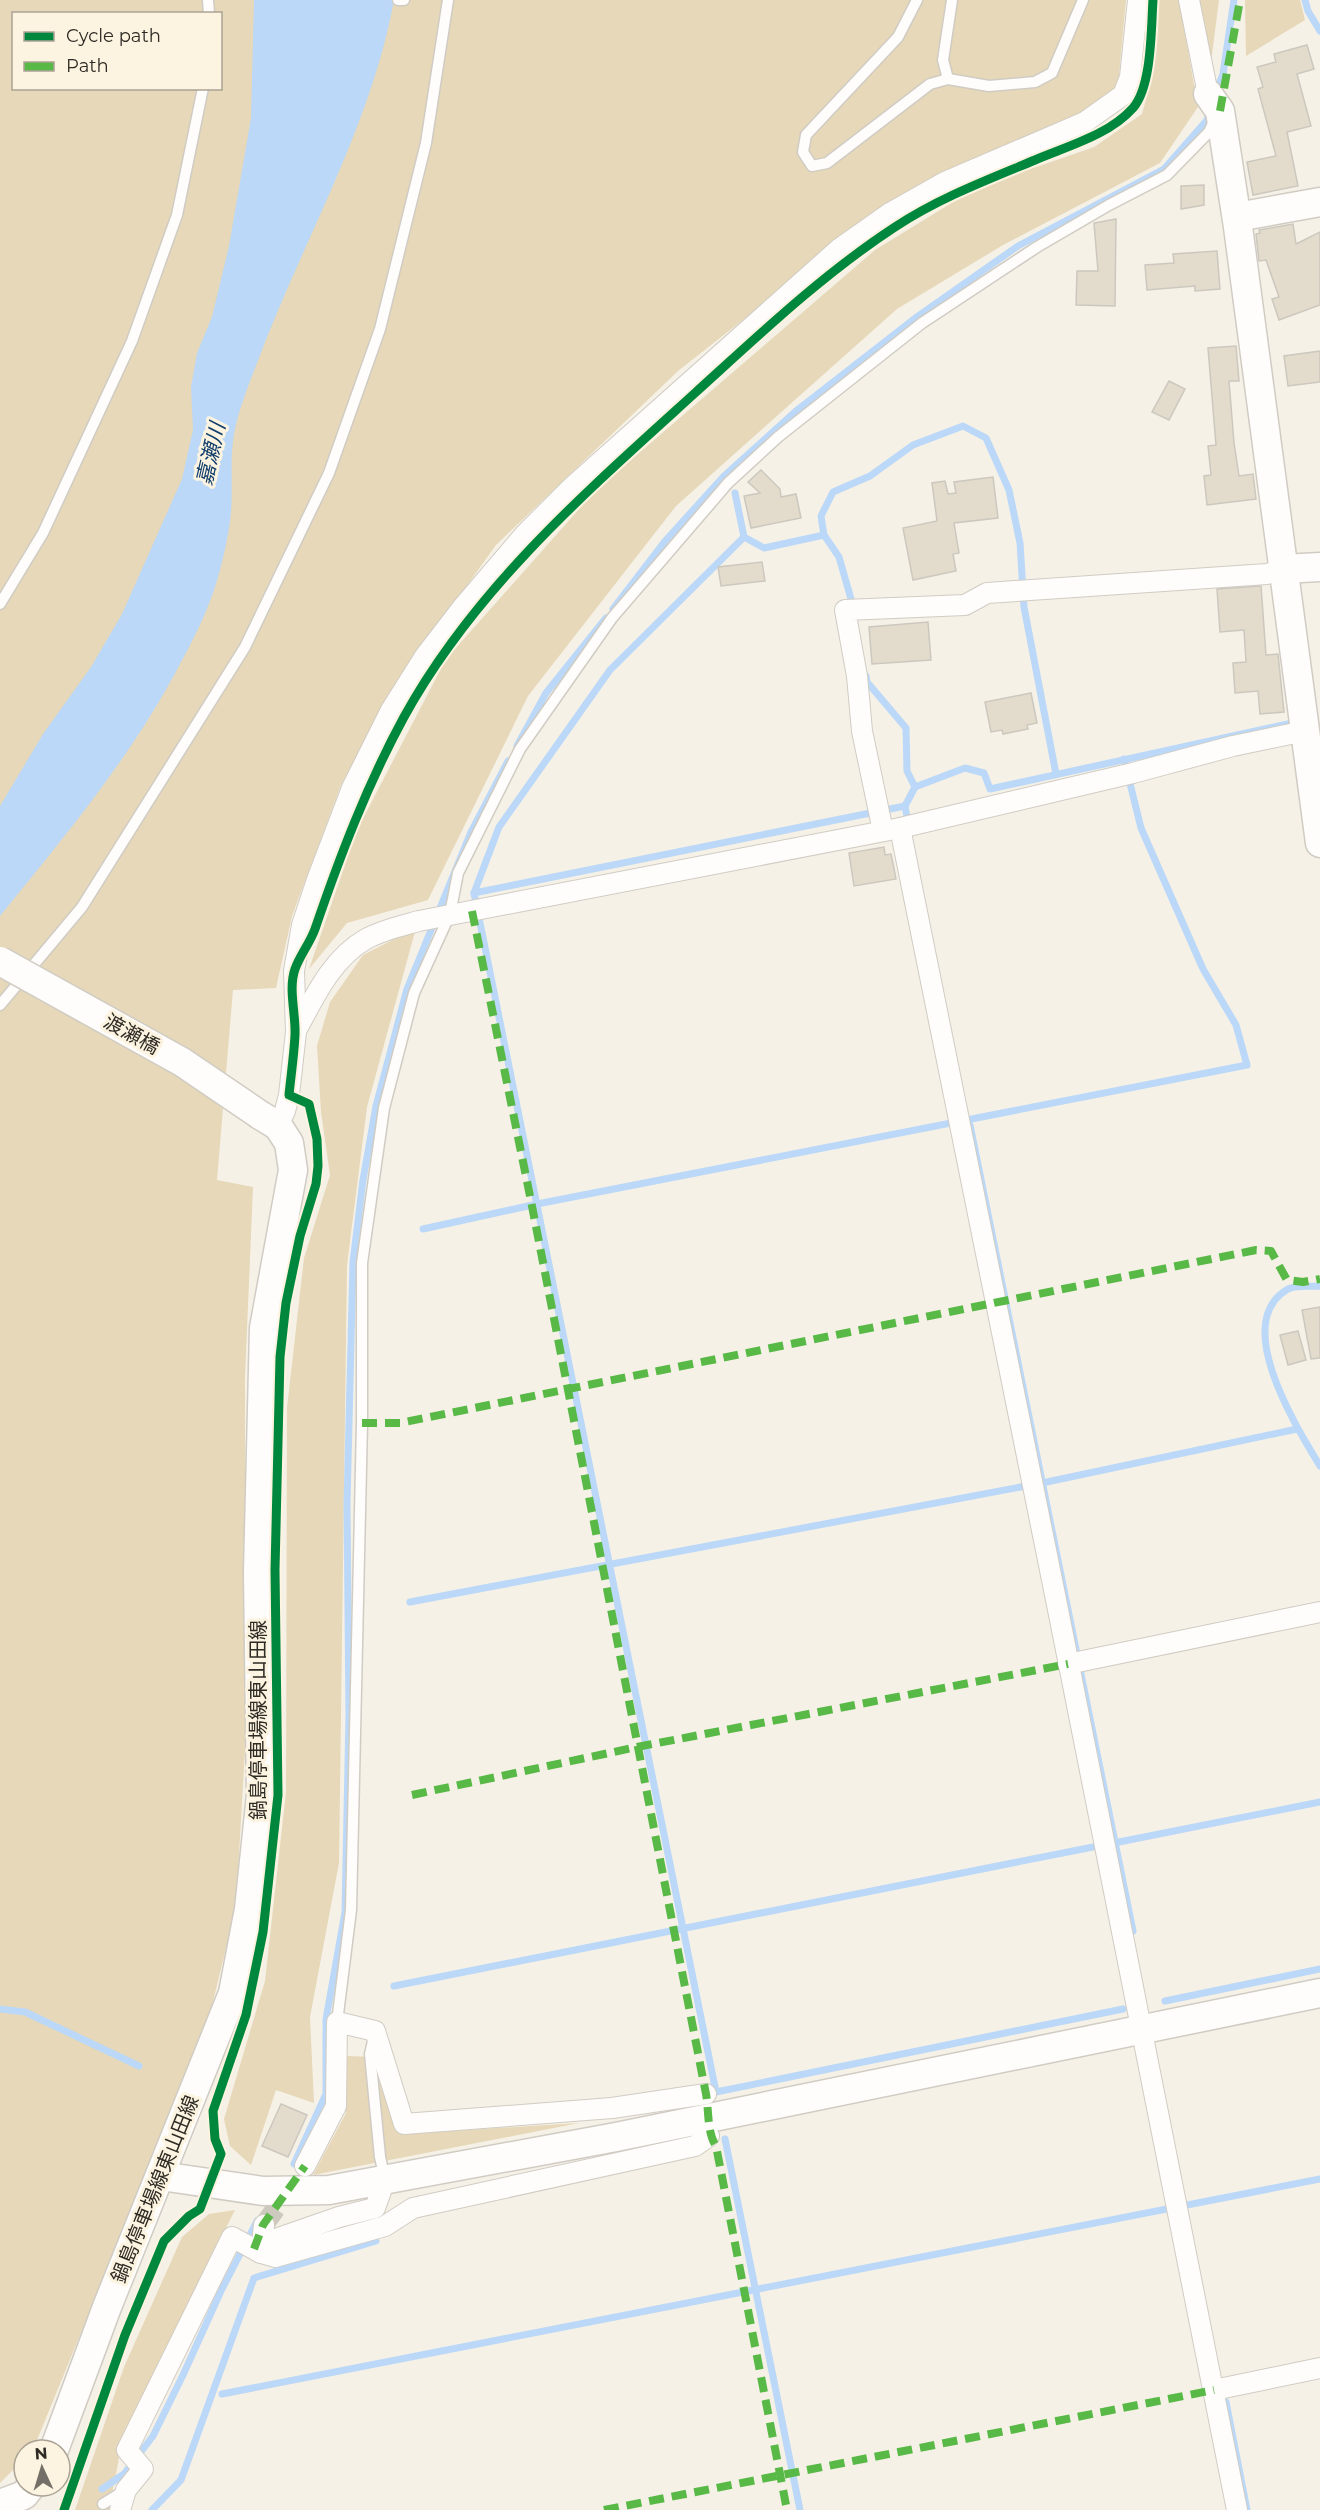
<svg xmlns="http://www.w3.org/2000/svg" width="1320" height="2510" viewBox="0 0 1320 2510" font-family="Montserrat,'Noto Sans JP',sans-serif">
<rect width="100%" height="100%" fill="#f6f1e6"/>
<g fill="#e6d8b8" fill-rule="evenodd">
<path d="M0,0H1126L1118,85L1096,109L871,219L678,371L496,545L398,682L341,785L292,916L276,988L233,990L217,1180L253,1187L245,1377V1750L236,1907L208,2022L33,2450H24V2459L0,2483ZM14,14H220V88H14Z"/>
<polygon points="1156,0 1179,0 1198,107 1160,163 1003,245 897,309 676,506 528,696 428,900 347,923 309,969 357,830 446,659 596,490 875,250 976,188 1094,147 1142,114 1153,73"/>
<polygon points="1196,0 1219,0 1210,70"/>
<polygon points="1245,0 1300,0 1305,20 1246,56"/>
<polygon points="416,928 367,1107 347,1265 339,1863 310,2017 314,2103 276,2090 251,2165 230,2146 224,2119 265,1981 286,1792 287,1408 304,1258 330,1175 321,1112 317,1046 330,1002 363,955"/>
<polygon points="346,2056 374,2057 403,2134 579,2123 313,2175 346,2113"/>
<polygon points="235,2210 124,2432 109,2510 75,2510 124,2367 182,2237 209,2214"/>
</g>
<path fill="#bbd8f8" d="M254,0H394C370,131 299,247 254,371C246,391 238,413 234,434C229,463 234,492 230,521C228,537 224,554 220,570C211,604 197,633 180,664C132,756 65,836 0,916V806L43,734L91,667L122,614L182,479L193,430L191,387L197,353L212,317L229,246L251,118Z"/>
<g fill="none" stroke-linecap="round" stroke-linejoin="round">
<g stroke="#bbd8f8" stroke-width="7">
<polyline points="1305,0 1308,11 1320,31"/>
<polyline points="1216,92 1223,74 1234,0"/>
<polyline points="735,493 744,537 764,548 824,535 839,557 853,606"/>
<polyline points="824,535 821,516 833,492 870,476 913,445 963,426 986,438 1009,490 1020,543 1024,607 1056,774"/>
<polyline points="613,609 666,540 724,476 796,411 918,316 1018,246 1164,169 1207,120 1209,113"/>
<polyline points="866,676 867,682 906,728 907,771 915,787 905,806 908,823"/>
<polyline points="517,746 546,693 606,618"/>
<polyline points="915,787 965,768 984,773 990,789 1297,722"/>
<polyline points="905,806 474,893 716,2092 1123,2009"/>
<polyline points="474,893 499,827 610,670 744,537"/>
<polyline points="970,1125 1133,1931"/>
<polyline points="423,1229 537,1204 1247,1065 1236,1025 1203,969 1141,828 1124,759"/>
<path d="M1320,1286C1311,1287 1296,1285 1288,1289C1230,1322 1297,1428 1320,1466"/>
<polyline points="410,1602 1042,1483 1297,1429"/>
<polyline points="1114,1843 1320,1802"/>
<polyline points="394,1986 1103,1845"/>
<polyline points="1165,2001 1320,1969"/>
<polyline points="0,2009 25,2012 139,2066"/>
<polyline points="725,2139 800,2510"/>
<polyline points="294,2164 326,2094 326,2019 345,1912 349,1715 347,1503 353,1262 363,1180 376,1106 407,989 471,832 508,761"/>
<polyline points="222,2394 1320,2179"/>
<polyline points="1226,2402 1247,2510"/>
<polyline points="102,2489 124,2474 153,2436 183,2375 221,2291 257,2221"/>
<polyline points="152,2510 181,2480 254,2278 376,2241"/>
</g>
</g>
<g fill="#e3dbcb" stroke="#ccc8bf" stroke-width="1.5">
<polygon points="1307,45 1314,69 1297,74 1311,126 1287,132 1298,186 1253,195 1247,162 1276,156 1258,89 1263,87 1257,67 1276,62 1274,54"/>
<polygon points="1204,185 1204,205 1181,209 1181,186"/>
<polygon points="1116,219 1115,306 1076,305 1077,271 1098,271 1094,223"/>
<polygon points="1293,224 1296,244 1320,232 1320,305 1279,320 1272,299 1279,297 1266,260 1259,261 1256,234 1260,233 1259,230"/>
<polygon points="1217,251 1220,289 1195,291 1195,286 1147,290 1145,265 1174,263 1173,254"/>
<polygon points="1236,346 1239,381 1229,381 1234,443 1239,476 1253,474 1256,499 1207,505 1204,476 1211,475 1208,446 1216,445 1208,348"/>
<polygon points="1320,351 1320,382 1288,386 1284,356"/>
<polygon points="1169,381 1185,389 1169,420 1152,412"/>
<polygon points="761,470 780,489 781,497 796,494 801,518 751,528 744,496 760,493 748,482"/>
<polygon points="993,477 998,518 954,523 959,553 953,554 956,571 913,580 903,528 937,521 932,483 945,481 948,494 956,493 954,482"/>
<polygon points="762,562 765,581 721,586 718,567"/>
<polygon points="1261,586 1266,655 1278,654 1284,712 1260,714 1258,691 1235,693 1233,663 1246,662 1244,630 1220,632 1217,589"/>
<polygon points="928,622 931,660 872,664 869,627"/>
<polygon points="1031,693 1037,723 1027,725 1028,729 1003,734 1002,730 991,732 985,702"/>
<polygon points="884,847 885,855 891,854 896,879 854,886 849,853"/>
<polygon points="1320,1307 1320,1358 1311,1359 1302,1310"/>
<polygon points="1298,1331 1306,1360 1288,1365 1280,1335"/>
<polygon points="281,2104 307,2115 288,2157 262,2146"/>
</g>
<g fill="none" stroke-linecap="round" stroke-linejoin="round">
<polyline stroke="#cec9bf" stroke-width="20" stroke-dasharray="20 10" stroke-linecap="butt" points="264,2225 294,2183"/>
<defs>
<g id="lane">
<polyline points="208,0 209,14"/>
<polyline points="398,0 404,0"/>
<polyline points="917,0 898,37 806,135 803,152 812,166 827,163 930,84 948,79 989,86 1035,82 1052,73 1083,0"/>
<polyline points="948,79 943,60 952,0"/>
<polyline points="0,604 43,533 132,341 177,215 203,88"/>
<polyline points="0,1005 82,907 245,647 329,473 380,329 426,143 448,0"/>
<polyline points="337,2022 351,1910 362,1423 362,1263 384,1108 414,993 450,914 458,873 520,749 612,618 728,483 778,437 922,323 1037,247 1109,205 1167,175 1209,132 1215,119"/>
<polyline points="374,2037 370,2054 380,2157 385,2179"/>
<polyline points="103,2504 124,2491"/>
</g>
<g id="street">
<polyline points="1189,0 1208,94"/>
<path d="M900,828C1012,1389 1129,1948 1237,2510"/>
<polyline points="883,831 862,731 857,676 845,610 965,605 987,593 1267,574 1283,569"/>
<path d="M296,1031C314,998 331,959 366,939C382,930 401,926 419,921L900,828L1133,773L1233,746L1305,731"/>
<polyline points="278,1126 285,1111 289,1095 296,1032 294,971 302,925 318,877 352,788 391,710 425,656 462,608 525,534 572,487 839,249 890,213 945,182 1085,122 1123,95 1130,77 1138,0"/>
<polyline points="1068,1664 1320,1612"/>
<polyline points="305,2166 336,2106 337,2022 375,2031 404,2124 612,2108 706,2094"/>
<polyline points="264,2225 261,2253 275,2257 385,2226 413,2208 695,2146 709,2136"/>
<polyline points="1214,2390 1320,2368"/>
<polyline points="120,2510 126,2490 143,2469 127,2450 232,2237 261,2253 273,2240 339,2217 375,2208 385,2180"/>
</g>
<g id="secondary">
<polyline points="1208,94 1220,111 1238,227 1320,843"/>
<polyline points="1237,217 1320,202"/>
<polyline points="1283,569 1320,567"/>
<polyline points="161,2176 263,2191 329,2190 616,2137 1320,1993"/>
<polyline points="54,2450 107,2307 233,1993 249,1909 261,1795 258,1573 264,1328 293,1170 289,1143 278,1126 260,1115"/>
<polyline points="0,2504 24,2495 31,2486"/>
</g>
</defs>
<use href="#lane" stroke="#d0ccc4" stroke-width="13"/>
<use href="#street" stroke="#d0ccc4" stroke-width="22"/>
<use href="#secondary" stroke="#d0ccc4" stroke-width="31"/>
<use href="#lane" stroke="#fefdfb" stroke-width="10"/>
<use href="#street" stroke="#fefdfb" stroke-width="20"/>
<use href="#secondary" stroke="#fefdfb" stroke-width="28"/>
<defs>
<polyline id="secondary-bridge" points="0,961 182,1062 260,1115"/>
</defs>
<use href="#secondary-bridge" stroke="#d0ccc4" stroke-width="31" stroke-linecap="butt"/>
<use href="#secondary-bridge" stroke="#fefdfb" stroke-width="28"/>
<g stroke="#58b947" stroke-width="8" stroke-dasharray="15 8" stroke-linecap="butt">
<polyline points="1220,111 1240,0"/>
<path d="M472,911L530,1196L706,2094C709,2111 707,2133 716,2146L787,2510"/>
<polyline points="362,1423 400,1423 1256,1250 1271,1251 1287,1280 1303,1282 1320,1279"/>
<polyline points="412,1795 637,1747 1068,1664"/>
<polyline points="254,2249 263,2225 305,2166"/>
<polyline points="604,2510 1214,2390"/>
</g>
<defs>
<path id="cycleway" d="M64,2510L125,2335L164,2241L189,2216L200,2209L221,2154L215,2139L213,2111L246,2015L263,1932L278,1795L275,1570L280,1357L286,1303L300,1236L316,1184L318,1166L317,1139L309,1104L289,1095C291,1075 294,1055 295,1035C296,1014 288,989 295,969C300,955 310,943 315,929C340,856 367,785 404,717C475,588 588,490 695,393C759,335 823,274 895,227C939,198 987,180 1035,160C1068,146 1109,135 1133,108C1152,86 1151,29 1153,0"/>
</defs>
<use href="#cycleway" stroke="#fcf3e0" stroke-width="13"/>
<use href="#cycleway" stroke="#00873e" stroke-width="9"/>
</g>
<g text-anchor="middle" stroke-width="6" stroke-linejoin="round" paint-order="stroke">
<g font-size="20" fill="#2e2b24" stroke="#fcf3e0">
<text transform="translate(132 1034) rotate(29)" y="7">渡瀬橋</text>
<text transform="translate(258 1720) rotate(-90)" y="7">鍋島停車場線東山田線</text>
<text transform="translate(155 2189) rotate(-68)" y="7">鍋島停車場線東山田線</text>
</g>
<g font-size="21" font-style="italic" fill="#103e6b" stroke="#fcf3e0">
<text transform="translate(211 454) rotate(-77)" y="7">嘉瀬川</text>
</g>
</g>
<rect x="12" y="12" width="210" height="78" fill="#fcf3e0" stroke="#aaa395" stroke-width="1.5"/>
<rect x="24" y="32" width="30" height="9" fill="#00873e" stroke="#aaa395" stroke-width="1.5"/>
<text x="66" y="42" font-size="18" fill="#2e2b24">Cycle path</text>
<rect x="24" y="62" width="30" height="9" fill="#58b947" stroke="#aaa395" stroke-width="1.5"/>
<text x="66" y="72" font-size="18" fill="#2e2b24">Path</text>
<g transform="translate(42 2468) rotate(356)"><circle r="28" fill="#fcf3e0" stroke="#aaa395" stroke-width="1.5"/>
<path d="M0-4.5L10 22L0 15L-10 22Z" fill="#747068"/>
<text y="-9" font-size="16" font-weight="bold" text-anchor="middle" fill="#2e2b24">N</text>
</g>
</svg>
